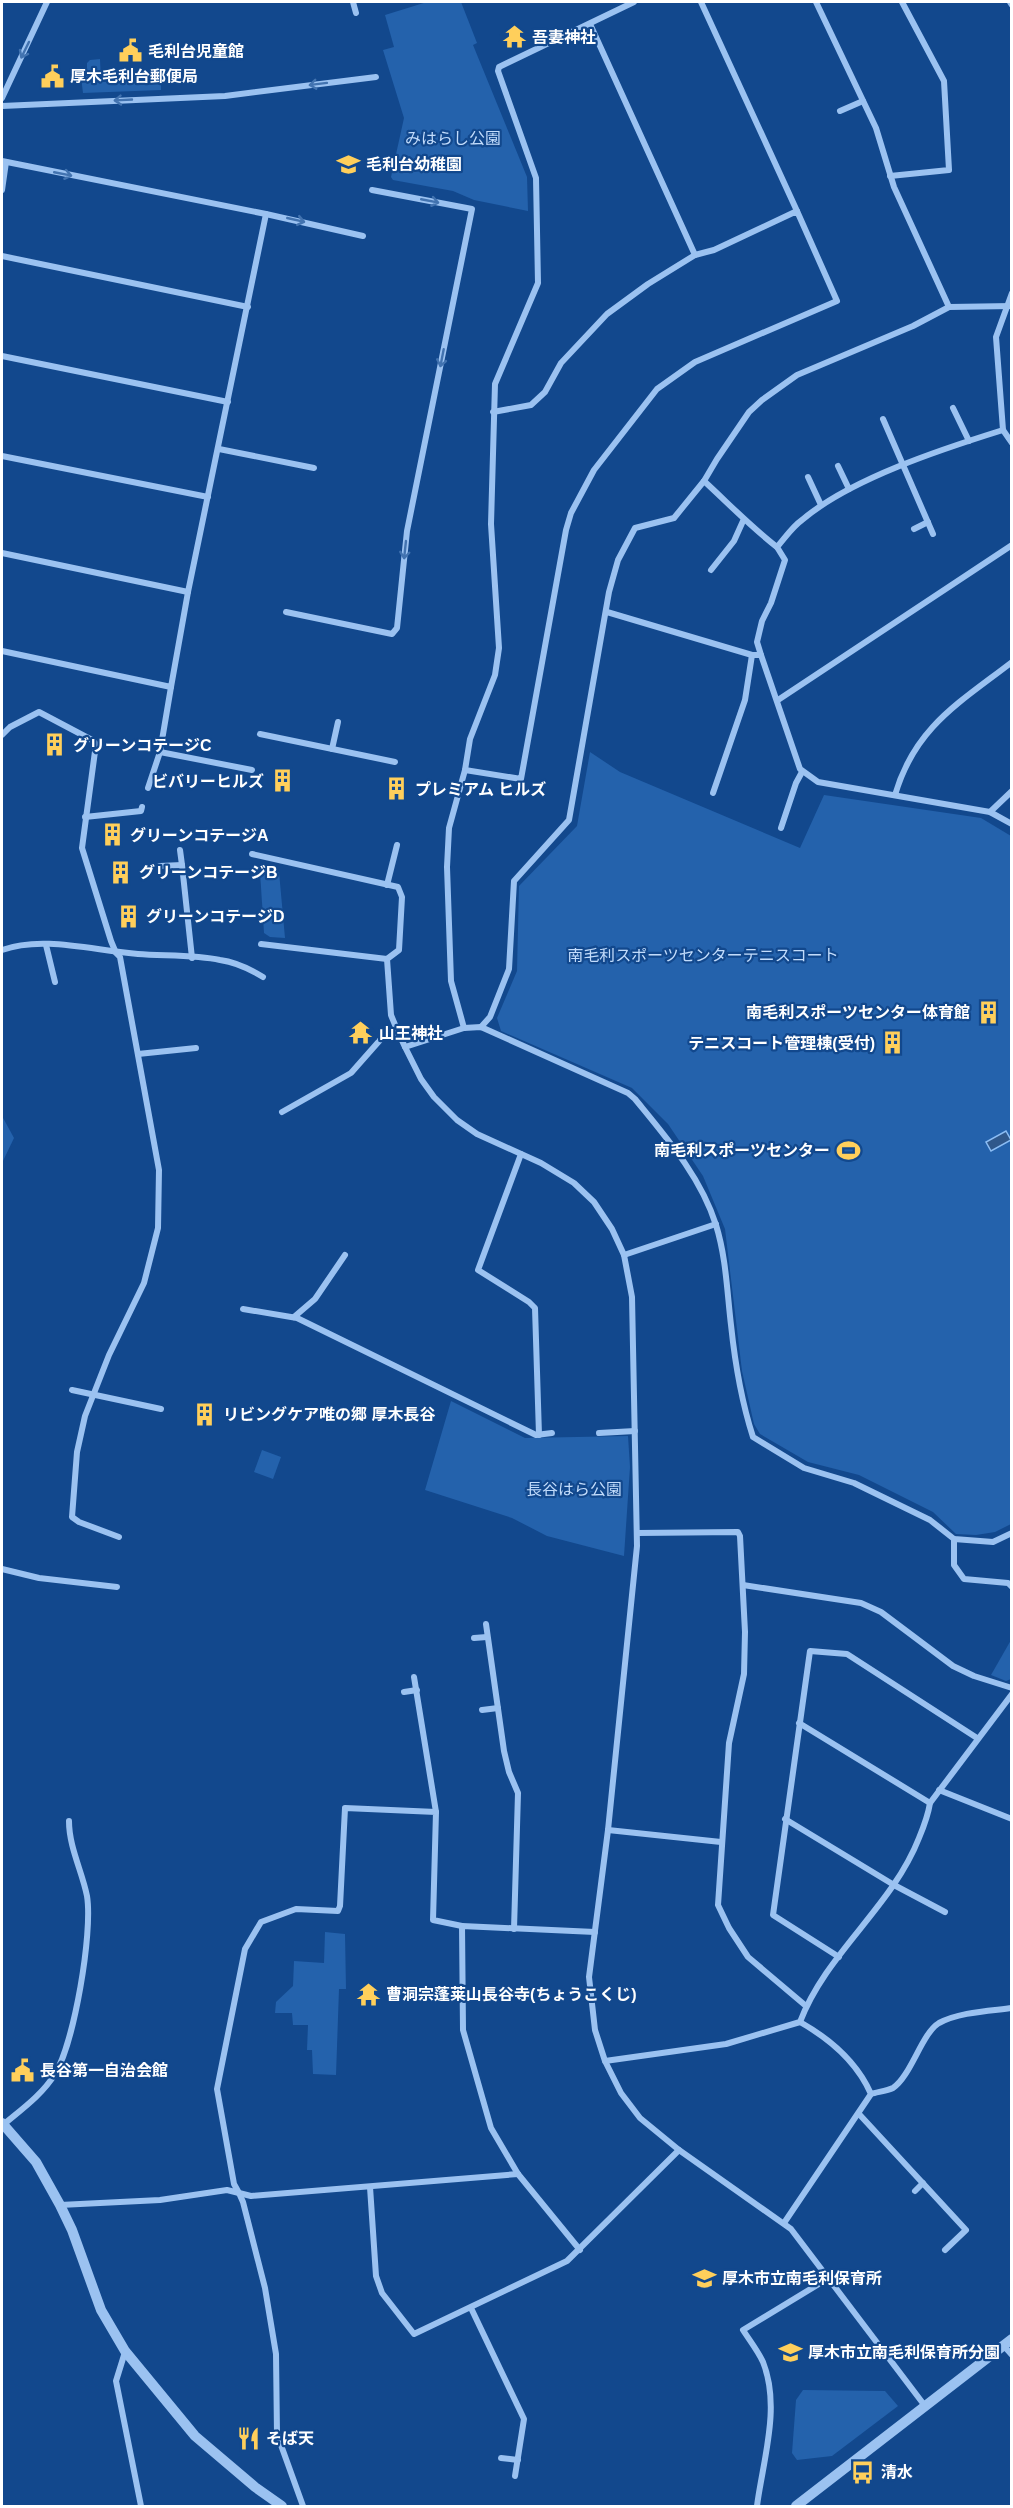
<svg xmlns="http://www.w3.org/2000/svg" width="1013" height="2508" viewBox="0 0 1013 2508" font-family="Helvetica,'Noto Sans JP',sans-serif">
<rect width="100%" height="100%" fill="#12488d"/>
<g fill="#2462ac">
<polygon points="427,2 461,2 477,43 473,45 527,177 528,211 474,200 453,191 393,180 391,177 404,118 383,50 394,47 385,15"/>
<polygon points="100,59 101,82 161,80 161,90 83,93 81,77 87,76 87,63 90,60"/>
<polygon points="590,752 620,772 800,848 824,795 981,818 1011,836 1011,1524 995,1532 976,1535 956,1534 933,1512 859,1475 808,1462 760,1434 754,1424 742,1371 725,1229 703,1176 668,1124 632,1088 501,1031 497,1018 517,971 519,886 577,826"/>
<polygon points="260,872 279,872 285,938 270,937 264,933"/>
<polygon points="2,1116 14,1138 2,1163"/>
<polygon points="451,1401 525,1438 628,1436 630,1467 624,1556 547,1536 512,1518 425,1490"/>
<polygon points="262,1450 281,1457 273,1479 254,1472"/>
<polygon points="1011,1640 1011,1679 1006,1681 991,1675"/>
<polygon points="325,1932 345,1934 346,1989 339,1989 336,2075 313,2074 312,2050 307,2050 308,2025 293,2025 292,2013 275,2013 276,2002 293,1986 294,1961 324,1963"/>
<polygon points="803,2390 885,2391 898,2406 832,2456 797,2460 792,2453 796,2400"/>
</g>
<polygon fill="#30588b" stroke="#8cbdf4" stroke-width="1.5" points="1006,1131 1011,1140 991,1151 986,1142"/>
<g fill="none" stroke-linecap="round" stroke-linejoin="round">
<g stroke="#9bc2f1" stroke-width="6">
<polyline points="353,2 356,13"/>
<polyline points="701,2 797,211"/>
<polyline points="816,2 876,128 894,187 949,307"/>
<polyline points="1010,2 1012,5"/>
<polyline points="590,24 695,255"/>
<polyline points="2,98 47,2"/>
<polyline points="2,106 225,96 376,77"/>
<polyline points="840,111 863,101"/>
<polyline points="2,161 266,214 363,236"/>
<polyline points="890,176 949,170 944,81 902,2"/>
<polyline points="2,190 6,162"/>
<polyline points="2,256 248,307"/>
<polyline points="1012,293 996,337 1003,430 1012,443"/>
<polyline points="2,356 228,402"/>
<polyline points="953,408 969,441"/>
<polyline points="883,419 933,534"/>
<polyline points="219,449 314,468"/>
<polyline points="2,456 208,497"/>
<polyline points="838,466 849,489"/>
<polyline points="808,477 821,505"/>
<path d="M704,481C729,504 751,527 777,547"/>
<polyline points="914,529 928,522"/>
<polyline points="2,553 188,592"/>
<polyline points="711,570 734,541 743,521"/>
<polyline points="286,612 392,634 397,628 407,531 472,209 372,190"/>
<polyline points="607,612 752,655 761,655 800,769 818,782 990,812 1012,824"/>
<polyline points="2,651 171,687 188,592 266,214"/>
<path d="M761,655L757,642L762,621L771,603L785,560L777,547C785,538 792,527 802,520C850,479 942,449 1003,430"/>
<polyline points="778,700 1012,545"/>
<polyline points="260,734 395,762"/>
<polyline points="2,735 10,727 39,712 92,740 96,744 82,848 111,941 116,953 120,957 159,1170 158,1228 144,1283 109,1355 85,1416 77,1452 72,1517 79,1522 119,1537"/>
<polyline points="332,749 338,722"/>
<polyline points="160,752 252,770"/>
<polyline points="465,770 521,779 566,530 571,513 594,470 657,389 695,362 837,301 797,211 714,250 695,255 648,284 607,314 561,363 545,392 531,405 493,412"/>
<polyline points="148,788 160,752 171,687"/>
<polyline points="713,793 745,700 752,655"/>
<path d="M895,795C915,727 959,703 1012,662"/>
<polyline points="990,812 1012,791"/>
<polyline points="85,817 141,811 142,807"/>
<polyline points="781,828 796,783 802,772"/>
<polyline points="180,850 182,865"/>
<polyline points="252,854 398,887 402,897 399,950 387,959 391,1015 398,1032"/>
<polyline points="160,866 182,865 192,958"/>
<polyline points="387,885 397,845"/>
<polyline points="261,944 387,959"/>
<polyline points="46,945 55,982"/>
<path d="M2,950C43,935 95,951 138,954C163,956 196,955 220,960C235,962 250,969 263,977"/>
<polyline points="481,1027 490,1017 509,969 514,881 569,820 609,592 618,560 635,528 674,518 704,481 717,459 749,412 762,400 797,375 913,326 949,307 1012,306"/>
<polyline points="464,1028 451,981 447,867 449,828 465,770 470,739 495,675 499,648 491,524 495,384 538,283 536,178 498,71 499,67 634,2"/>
<polyline points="405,1047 421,1079 434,1097 457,1120 477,1134 541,1163 574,1183 594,1202 612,1229 624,1255 632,1297 637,1546 608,1830 589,1977 595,2030 605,2061 621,2093 640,2118 679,2150 791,2229 925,2406"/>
<polyline points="138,1054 196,1048"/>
<path d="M282,1112L351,1073L381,1039L398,1032L405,1047L464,1028L481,1027L628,1093L635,1099C666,1137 701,1177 716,1225C726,1257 727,1291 731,1325C735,1363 741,1400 753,1437L804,1468L854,1483L930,1520L954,1539L993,1542L1012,1533"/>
<polyline points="521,1154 478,1270 529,1302 535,1308 539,1435"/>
<polyline points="624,1255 716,1224"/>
<polyline points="243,1309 297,1318 536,1435 552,1433"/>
<polyline points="294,1317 315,1299 345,1255"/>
<polyline points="72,1390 161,1409"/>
<polyline points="599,1433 635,1431"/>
<polyline points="637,1533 738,1532 740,1536 745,1632 744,1674 729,1743 718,1905 729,1928 748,1957 806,2006"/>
<polyline points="954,1539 954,1565 964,1579 1008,1583 1012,1587"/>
<polyline points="2,1569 39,1578 117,1587"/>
<polyline points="743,1585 861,1603 881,1612 953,1666 974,1676 1012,1688"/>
<polyline points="486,1624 504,1751 509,1772 518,1793 514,1929"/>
<polyline points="474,1638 487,1637"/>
<polyline points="414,1677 436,1812"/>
<polyline points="404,1692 417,1690"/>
<polyline points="482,1710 498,1708"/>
<polyline points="799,1723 930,1803"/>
<polyline points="939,1790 1012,1819"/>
<polyline points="785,1819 894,1885 945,1912"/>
<polyline points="608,1830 721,1842"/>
<polyline points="839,1957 773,1915 810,1651 847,1654 977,1738"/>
<path d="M605,2061L726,2044L800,2022C826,1953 892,1907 919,1838C924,1826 928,1816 930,1803L1012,1694"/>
<path d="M871,2094C877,2092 887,2091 893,2088C911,2076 922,2033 939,2023C959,2012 989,2011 1012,2008"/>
<polyline points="859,2114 966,2230 945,2250"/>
<path d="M3,2125C22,2109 42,2095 55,2074C74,2043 93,1933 87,1896C82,1871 69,1847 69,1821"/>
<polyline points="370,2187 376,2276 382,2293 414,2334 567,2261 679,2150"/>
<polyline points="915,2191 923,2183"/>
<polyline points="239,2193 243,2202 265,2288 276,2354 277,2434 303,2506"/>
<polyline points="239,2193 251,2196 518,2174"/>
<polyline points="60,2205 160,2200 227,2190 239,2193 234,2184 217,2089 245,1949 261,1922 296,1909 338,1911 340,1906 345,1808 436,1812 433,1920 462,1926"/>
<path d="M784,2223L871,2094C857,2062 830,2039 800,2022"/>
<polyline points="580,2250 518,2174 491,2128 463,2030 462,1926 595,1932"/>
<polyline points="471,2308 524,2419 515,2476"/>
<polyline points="1003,2345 1012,2355"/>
<polyline points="125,2352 116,2381 141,2506"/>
<polyline points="501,2458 518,2460"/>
<path d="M757,2506C763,2460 781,2407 763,2362C758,2351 750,2341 743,2330L827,2279"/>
</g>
<g stroke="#9bc2f1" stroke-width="10">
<polyline points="2,2123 36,2162 60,2205 72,2230 101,2310 125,2351 195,2436 255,2487 282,2506"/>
<polyline points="796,2506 1012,2339"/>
</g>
</g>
<defs><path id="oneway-shaft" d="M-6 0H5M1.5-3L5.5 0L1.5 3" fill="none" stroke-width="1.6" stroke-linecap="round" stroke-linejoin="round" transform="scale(1.5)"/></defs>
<g stroke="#4273b0">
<use href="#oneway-shaft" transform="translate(25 50) rotate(116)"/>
<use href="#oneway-shaft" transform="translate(318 84) rotate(173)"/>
<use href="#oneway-shaft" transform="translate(123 100) rotate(177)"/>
<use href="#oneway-shaft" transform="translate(63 174) rotate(11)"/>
<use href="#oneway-shaft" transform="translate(430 201) rotate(11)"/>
<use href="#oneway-shaft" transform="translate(296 220) rotate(13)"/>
<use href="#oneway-shaft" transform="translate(442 358) rotate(101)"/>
<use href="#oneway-shaft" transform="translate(405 550) rotate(96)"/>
</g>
<defs>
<symbol id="temple-bare" viewBox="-9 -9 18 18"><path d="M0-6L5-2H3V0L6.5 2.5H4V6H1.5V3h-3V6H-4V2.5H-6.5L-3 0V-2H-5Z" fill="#ffcf5b" stroke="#12488d" stroke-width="2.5" paint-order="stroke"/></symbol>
<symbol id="civic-bare" viewBox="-9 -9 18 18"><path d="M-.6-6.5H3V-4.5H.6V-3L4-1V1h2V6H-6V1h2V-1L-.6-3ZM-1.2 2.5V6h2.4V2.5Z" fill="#ffcf5b" stroke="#12488d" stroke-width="2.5" paint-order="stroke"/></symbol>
<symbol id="school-bare" viewBox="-9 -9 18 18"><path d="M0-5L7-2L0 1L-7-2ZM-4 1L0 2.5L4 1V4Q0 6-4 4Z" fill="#ffcf5b" stroke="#12488d" stroke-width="2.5" paint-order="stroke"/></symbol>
<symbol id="building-bare" viewBox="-9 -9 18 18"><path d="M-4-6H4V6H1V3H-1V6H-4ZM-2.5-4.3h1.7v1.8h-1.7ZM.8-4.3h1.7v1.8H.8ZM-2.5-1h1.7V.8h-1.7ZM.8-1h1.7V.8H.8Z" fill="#ffcf5b" stroke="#12488d" stroke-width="2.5" paint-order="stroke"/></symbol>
<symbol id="stadium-bare" viewBox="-9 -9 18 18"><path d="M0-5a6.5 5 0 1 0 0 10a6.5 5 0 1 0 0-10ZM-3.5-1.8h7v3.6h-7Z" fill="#ffcf5b" stroke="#12488d" stroke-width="2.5" paint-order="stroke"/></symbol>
<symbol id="restaurant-bare" viewBox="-9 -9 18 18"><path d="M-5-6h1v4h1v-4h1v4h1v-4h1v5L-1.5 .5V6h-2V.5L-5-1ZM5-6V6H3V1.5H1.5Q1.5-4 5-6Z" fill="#ffcf5b" stroke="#12488d" stroke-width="2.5" paint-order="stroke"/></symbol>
<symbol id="bus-bare" viewBox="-9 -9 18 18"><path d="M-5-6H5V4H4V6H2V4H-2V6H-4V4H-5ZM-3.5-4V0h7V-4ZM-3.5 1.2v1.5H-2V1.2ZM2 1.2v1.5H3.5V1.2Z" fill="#ffcf5b" stroke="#12488d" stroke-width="2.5" paint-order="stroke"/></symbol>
</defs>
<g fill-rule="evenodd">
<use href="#temple-bare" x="498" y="20" width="33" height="33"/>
<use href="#civic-bare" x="114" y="34" width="33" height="33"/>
<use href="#civic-bare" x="36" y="60" width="33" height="33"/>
<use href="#school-bare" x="332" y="148" width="33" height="33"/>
<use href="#building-bare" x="38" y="728" width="33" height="33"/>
<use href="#building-bare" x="266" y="764" width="33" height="33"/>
<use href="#building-bare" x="380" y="772" width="33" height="33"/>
<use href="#building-bare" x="96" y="818" width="33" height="33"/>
<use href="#building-bare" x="104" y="856" width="33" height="33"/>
<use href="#building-bare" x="112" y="900" width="33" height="33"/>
<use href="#building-bare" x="972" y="996" width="33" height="33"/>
<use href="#temple-bare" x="344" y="1016" width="33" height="33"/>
<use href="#building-bare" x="876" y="1026" width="33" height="33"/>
<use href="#stadium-bare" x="832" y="1134" width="33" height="33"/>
<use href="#building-bare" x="188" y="1398" width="33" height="33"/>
<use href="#temple-bare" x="352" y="1978" width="33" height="33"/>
<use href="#civic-bare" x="6" y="2054" width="33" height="33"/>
<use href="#school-bare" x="688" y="2262" width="33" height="33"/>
<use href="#school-bare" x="774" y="2336" width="33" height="33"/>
<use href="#restaurant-bare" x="232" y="2422" width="33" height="33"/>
<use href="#bus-bare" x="846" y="2456" width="33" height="33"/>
</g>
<g text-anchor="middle" stroke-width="4.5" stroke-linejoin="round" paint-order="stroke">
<g font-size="16" font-weight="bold" fill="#fff" stroke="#12488d" text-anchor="start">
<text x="532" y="43">吾妻神社</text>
<text x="148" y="57">毛利台児童館</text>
<text x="70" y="82">厚木毛利台郵便局</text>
<text x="366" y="170">毛利台幼稚園</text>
<text x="73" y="751">グリーンコテージC</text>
<text x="264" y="787" text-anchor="end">ビバリーヒルズ</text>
<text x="415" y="795">プレミアム ヒルズ</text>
<text x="130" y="841">グリーンコテージA</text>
<text x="139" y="878">グリーンコテージB</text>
<text x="146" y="922">グリーンコテージD</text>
<text x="970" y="1018" text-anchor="end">南毛利スポーツセンター体育館</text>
<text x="379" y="1039">山王神社</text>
<text x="875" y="1049" text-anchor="end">テニスコート管理棟(受付)</text>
<text x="830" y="1156" text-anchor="end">南毛利スポーツセンター</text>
<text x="223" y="1420">リビングケア唯の郷 厚木長谷</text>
<text x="386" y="2000">曹洞宗蓬莱山長谷寺(ちょうこくじ)</text>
<text x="40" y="2076">長谷第一自治会館</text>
<text x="722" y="2284">厚木市立南毛利保育所</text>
<text x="808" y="2358">厚木市立南毛利保育所分園</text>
<text x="266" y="2444">そば天</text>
<text x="881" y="2478">清水</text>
</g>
<g font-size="16" fill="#c2dcfc" stroke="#12488d">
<text x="453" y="144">みはらし公園</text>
<text x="703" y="961">南毛利スポーツセンターテニスコート</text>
<text x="574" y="1495">長谷はら公園</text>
</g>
</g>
<rect width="1013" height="2508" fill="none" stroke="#ffffff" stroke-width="6"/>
</svg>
